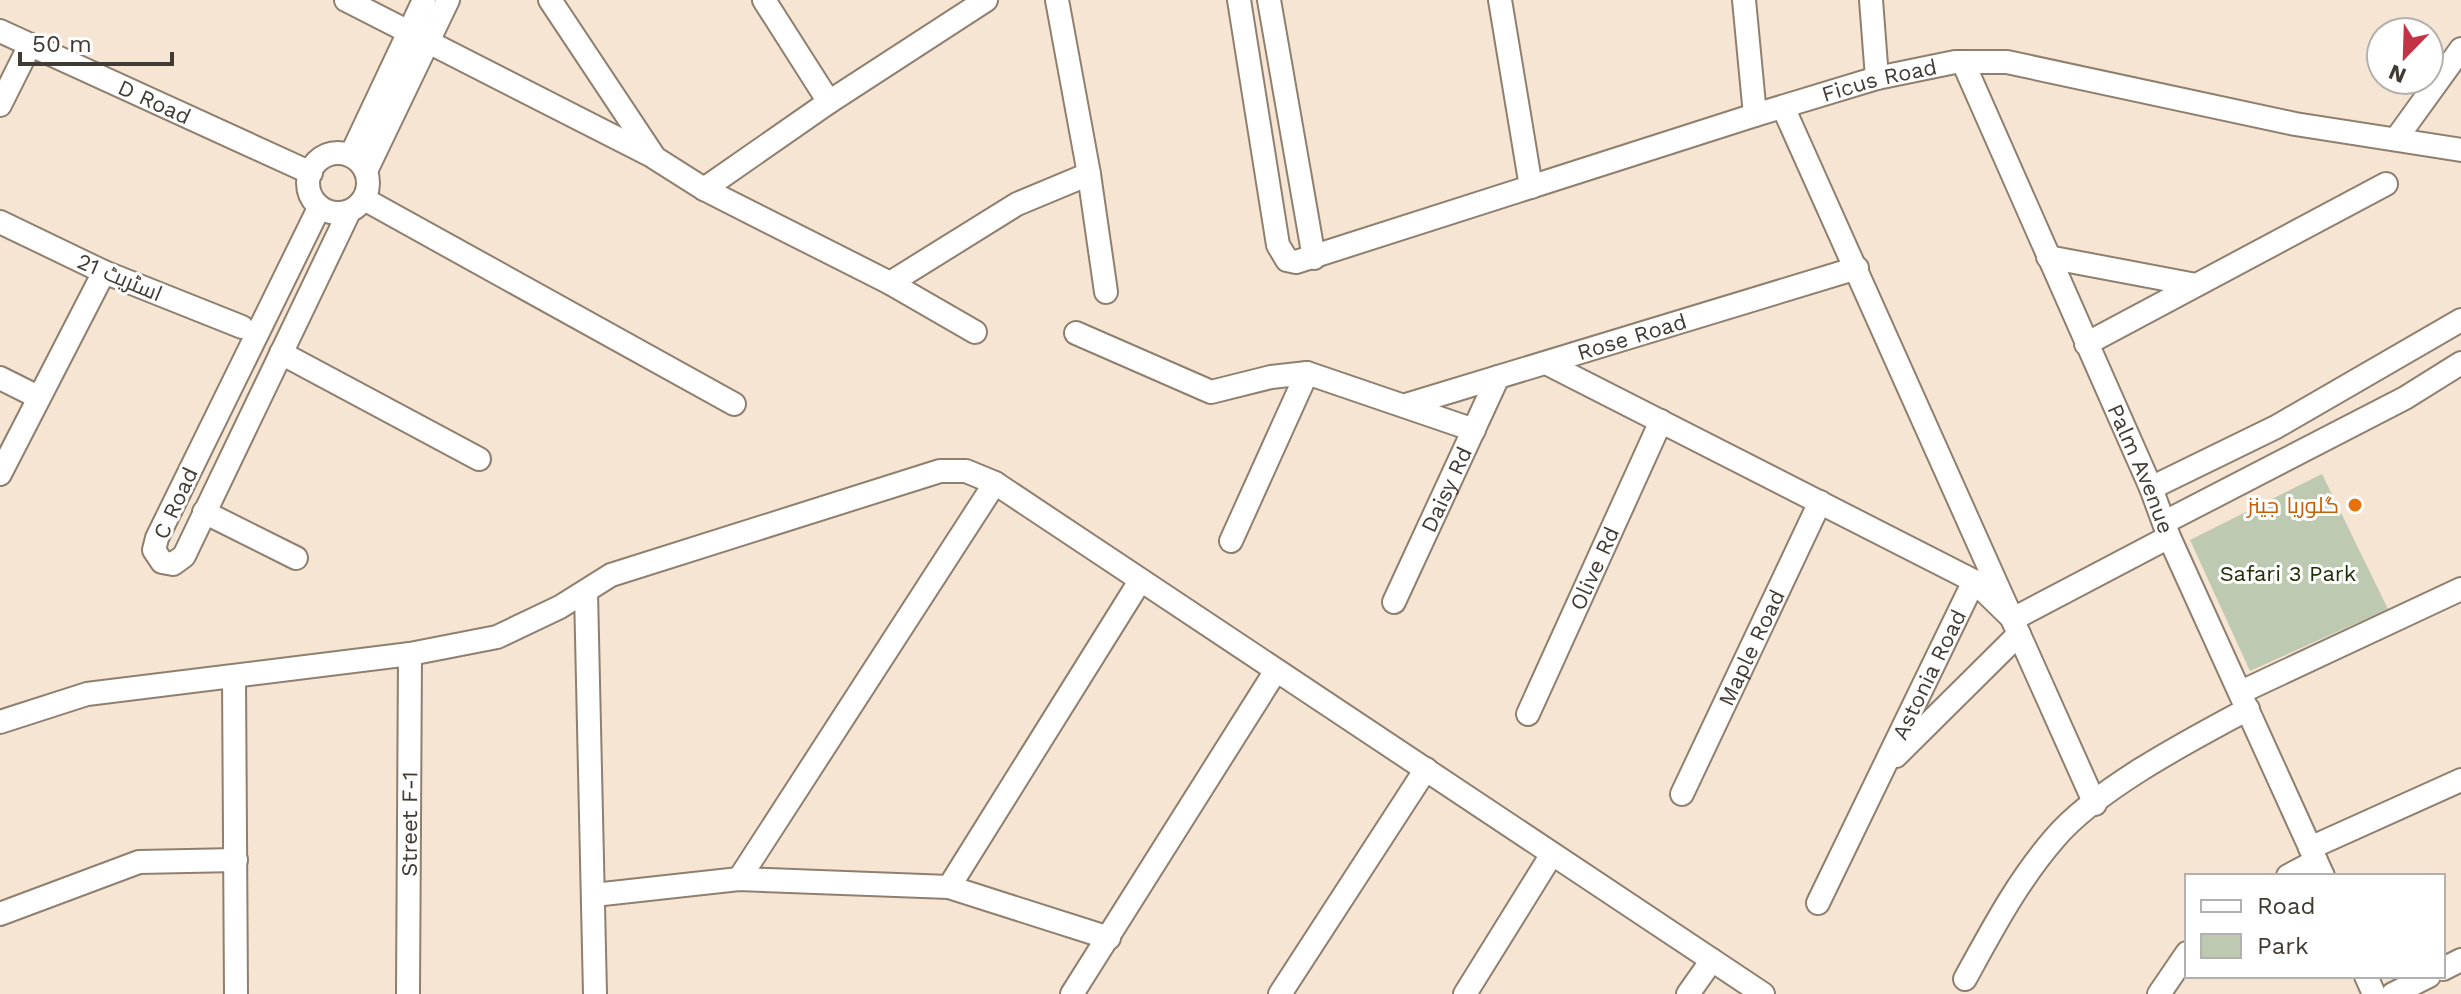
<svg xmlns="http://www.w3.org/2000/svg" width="2461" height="994" viewBox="0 0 2461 994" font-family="'Work Sans',Cairo,sans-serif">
<rect width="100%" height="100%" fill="#f7e5d3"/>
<polygon fill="#bdcab1" points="2322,474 2388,609 2250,671 2190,540"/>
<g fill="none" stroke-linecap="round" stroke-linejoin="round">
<defs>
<g id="street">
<polyline points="346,0 654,157"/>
<polyline points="550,0 655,158 704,189 890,283 975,332"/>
<polyline points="764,0 829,102"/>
<polyline points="1057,0 1089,174 1106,292"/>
<path id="s1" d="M1239,0L1278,245L1287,260L1296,262L1755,115L1877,78L1955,62H2007L2295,124L2461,150"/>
<polyline points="1269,0 1314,258"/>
<polyline points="1500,0 1531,187"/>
<polyline points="1744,0 1755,115"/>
<polyline points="1871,0 1877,78"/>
<path id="s2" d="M0,31L311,173"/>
<path id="s3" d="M1963,62L2151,488L2169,537L2323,876"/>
<polyline points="0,105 30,45"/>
<polyline points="1783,107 2095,804"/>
<polyline points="2396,139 2461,49"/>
<circle cx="338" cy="183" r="30"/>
<polyline points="351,155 424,0"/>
<polyline points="366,171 448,0"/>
<polyline points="704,189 829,102 986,0"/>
<polyline points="364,199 734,404"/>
<polyline points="319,208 157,538 154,550 162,562 173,564 184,556 349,212"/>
<polyline points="0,222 104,272 242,327"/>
<polyline points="2048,257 2196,285"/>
<polyline points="890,283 1017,204 1089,174"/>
<polyline points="1076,333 1211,392 1271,377 1307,373"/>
<polyline points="2086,344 2386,184"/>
<polyline points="281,353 479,459"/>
<polyline points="1546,363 1974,581 2013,619 2169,537"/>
<polyline points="0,378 38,397"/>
<path id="s4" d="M1406,405L1857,268"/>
<polyline points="0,474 104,272"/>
<polyline points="2151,488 2276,427 2461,320"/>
<polyline points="204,512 296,558"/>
<polyline points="2165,522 2405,398 2461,363"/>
<polyline points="1231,541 1307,373 1474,430"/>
<polyline points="586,592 595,994"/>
<path id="s5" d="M1394,602L1498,377"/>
<polyline points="234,677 236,994"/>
<polyline points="2241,692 2461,589"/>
<path id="s6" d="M1528,714L1661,421"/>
<polyline points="0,722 87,694 410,654 497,637 560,607 611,575 940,471 966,471 995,483 1763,994"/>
<polyline points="1896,756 2019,634"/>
<path id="s7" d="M1682,794L1820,502"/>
<polyline points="2310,848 2461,780"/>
<polyline points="2288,876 2316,861"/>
<polyline points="739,879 995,483"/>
<polyline points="949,887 1140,581"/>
<polyline points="594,895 739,879 949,887 1109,938"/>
<path id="s8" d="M1818,903L1974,581"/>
<polyline points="0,914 139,862 236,860"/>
<polyline points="2443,969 2461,960"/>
<polyline points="2366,976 2374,994"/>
<path d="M1965,979C1992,930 2017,882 2054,839C2096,789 2190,740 2248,709"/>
<path id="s9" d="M408,994L410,654"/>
<polyline points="1072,994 1275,672"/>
<polyline points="1280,994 1426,769"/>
<polyline points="1465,994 1552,854"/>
<polyline points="1688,994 1712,960"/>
<polyline points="2159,994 2187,953"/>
<polyline points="2393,994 2429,976"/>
</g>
</defs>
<use href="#street" stroke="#8f7f6e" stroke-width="26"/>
<use href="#street" stroke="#fff" stroke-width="22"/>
</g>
<circle fill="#e8710a" stroke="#fff" stroke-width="3" cx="2355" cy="505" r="8"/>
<g text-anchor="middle" stroke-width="6" stroke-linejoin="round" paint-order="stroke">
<g font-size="22" fill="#423b33" stroke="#fff">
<text dy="8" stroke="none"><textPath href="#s1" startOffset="886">Ficus Road</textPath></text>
<text dy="8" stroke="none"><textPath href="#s2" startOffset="170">D Road</textPath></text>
<text transform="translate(120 277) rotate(23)" y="8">اسٹریٹ 21</text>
<text dy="8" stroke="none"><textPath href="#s4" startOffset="236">Rose Road</textPath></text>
<text dy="8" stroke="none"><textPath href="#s3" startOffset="444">Palm Avenue</textPath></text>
<text dy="8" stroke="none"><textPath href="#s5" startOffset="124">Daisy Rd</textPath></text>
<text transform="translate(175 503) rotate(-65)" y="8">C Road</text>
<text dy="8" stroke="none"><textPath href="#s6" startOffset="160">Olive Rd</textPath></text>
<text dy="8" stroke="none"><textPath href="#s7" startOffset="162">Maple Road</textPath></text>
<text dy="8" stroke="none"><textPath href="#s8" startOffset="254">Astonia Road</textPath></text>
<text dy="8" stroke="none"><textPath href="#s9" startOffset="170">Street F-1</textPath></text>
</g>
<g font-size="22" fill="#c56008" stroke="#fff" text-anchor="end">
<text x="2339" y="513">گلوریا جینز</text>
</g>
<g font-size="22" fill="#203007" stroke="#fff">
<text x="2288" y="581">Safari 3 Park</text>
</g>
</g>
<rect x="2185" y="874" width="260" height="104" fill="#ffffff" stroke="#b3b1ad" stroke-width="2"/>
<rect x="2201" y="900" width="40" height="12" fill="#ffffff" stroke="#b3b1ad" stroke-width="2"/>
<text x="2257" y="914" font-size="24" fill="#423b33">Road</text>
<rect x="2201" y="934" width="40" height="24" fill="#bdcab1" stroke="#b3b1ad" stroke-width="2"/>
<text x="2257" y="954" font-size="24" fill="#423b33">Park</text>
<g transform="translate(2405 56) rotate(203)"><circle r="38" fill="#ffffff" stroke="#b3b1ad" stroke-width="2"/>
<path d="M0-6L14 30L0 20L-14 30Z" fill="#c33346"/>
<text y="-12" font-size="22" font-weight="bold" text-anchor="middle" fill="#423b33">N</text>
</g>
<path d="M20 52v12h152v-12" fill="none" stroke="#423b33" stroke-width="4"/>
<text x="32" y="52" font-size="24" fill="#423b33" stroke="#ffffff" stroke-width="6" paint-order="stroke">50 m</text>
</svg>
